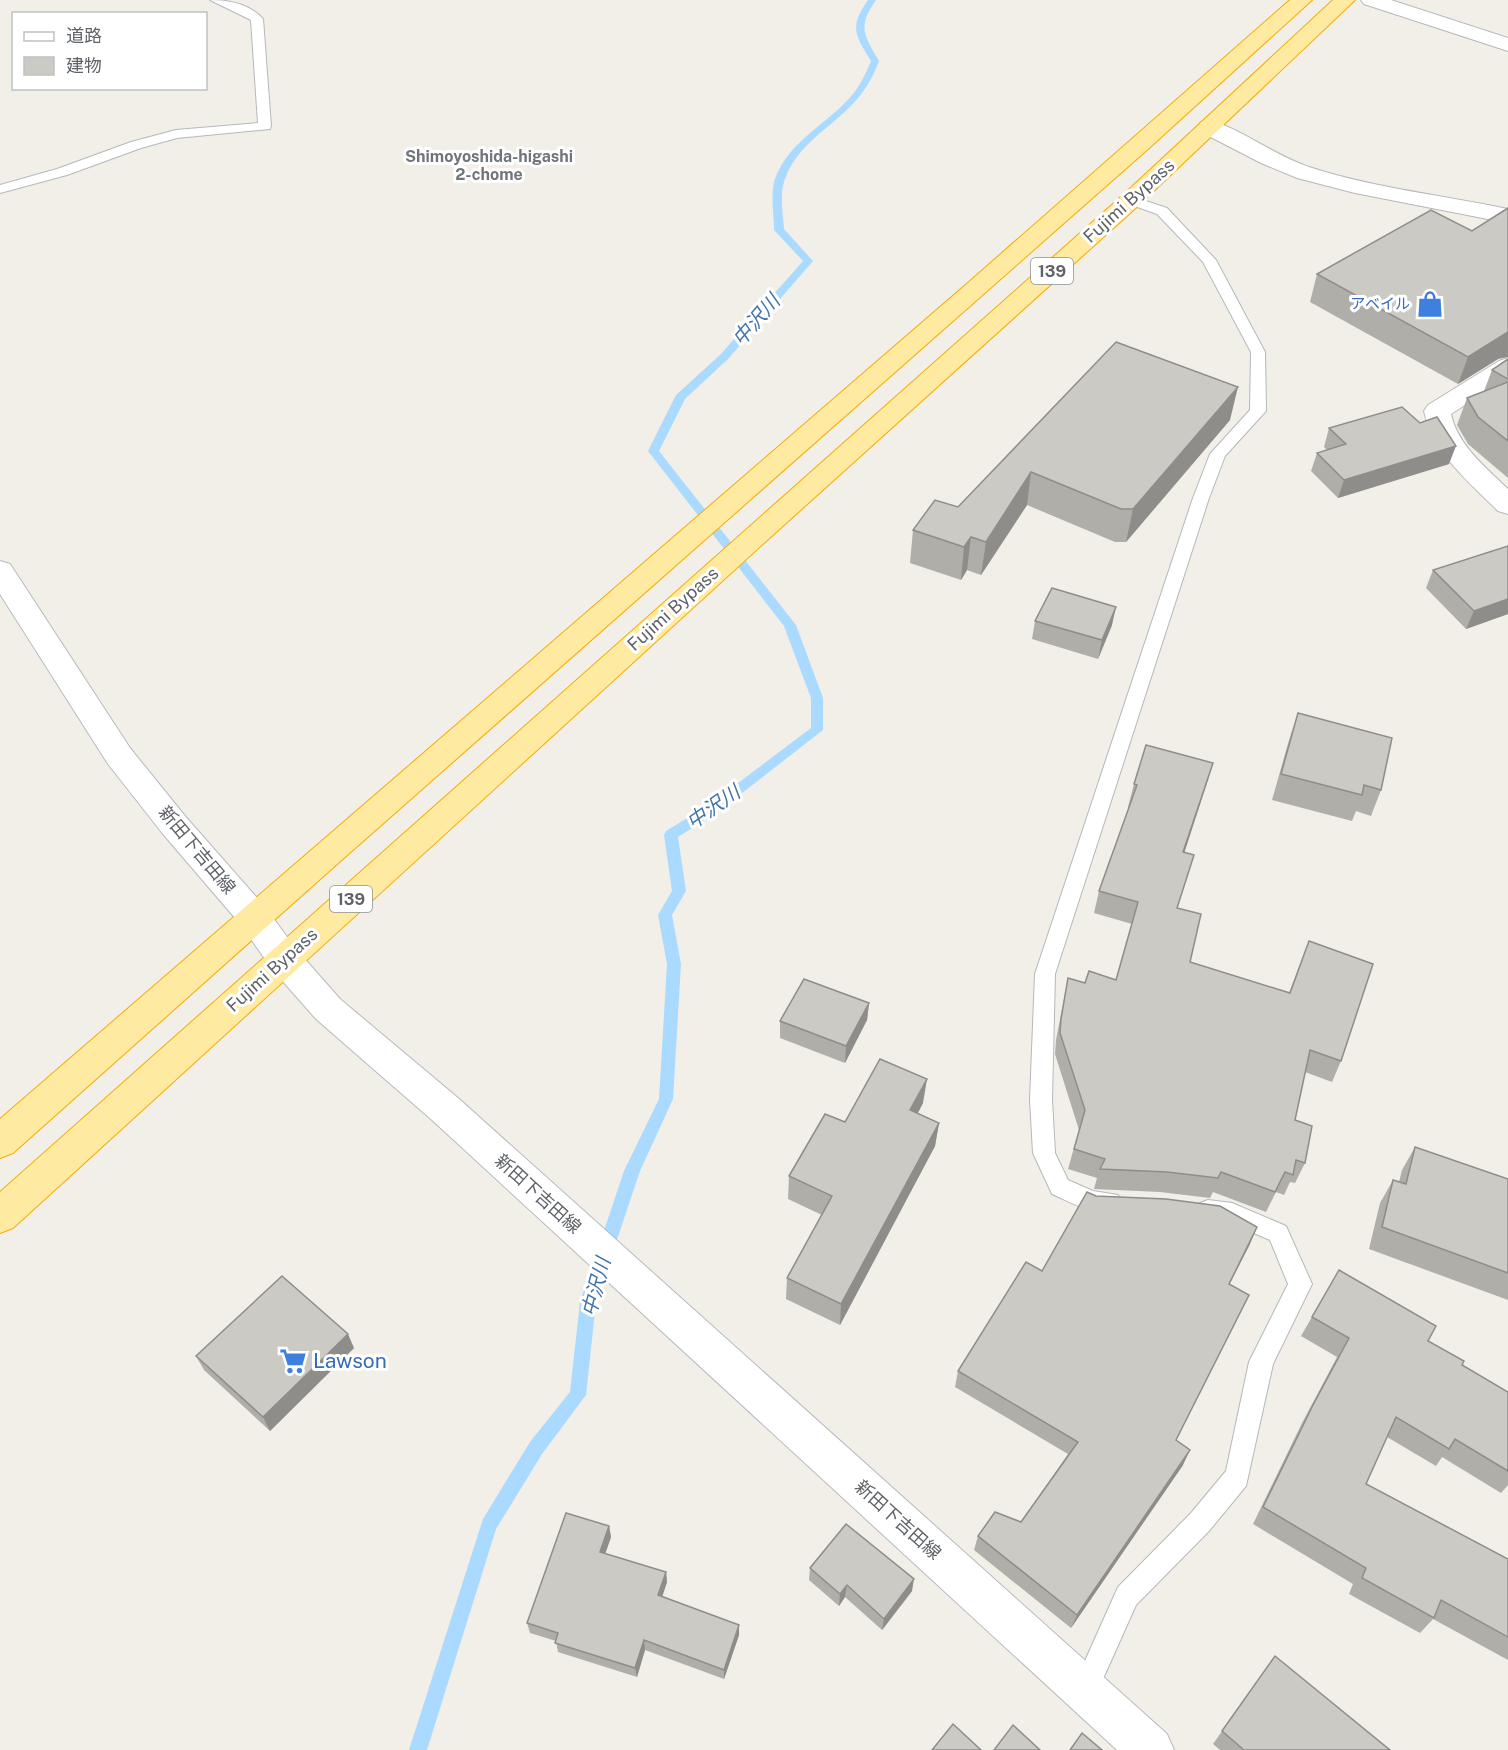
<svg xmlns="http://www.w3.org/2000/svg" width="1508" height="1750" viewBox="0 0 1508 1750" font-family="'Public Sans','Noto Sans JP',sans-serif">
<rect width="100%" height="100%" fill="#f1efe8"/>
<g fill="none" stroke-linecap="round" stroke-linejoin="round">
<path fill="#aadaff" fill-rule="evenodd" d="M868,0H876C857,27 864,35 879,61C874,74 868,86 859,97C835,126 798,142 785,179C779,194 783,213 784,229L813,261L728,359L685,399L659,451L796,625L823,698V730L719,811L678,837L686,891L672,915L681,964L673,1099L640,1171L596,1302L586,1395L542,1454L496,1529L427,1750H409L483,1519L530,1442L570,1392L580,1302L624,1171L659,1099L667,964L658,915L672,891L664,835L666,831L709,805L811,728V698L784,626L648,451L676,395L720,355L803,261L774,230C774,214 770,194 775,179C789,140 828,124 853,94C861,84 866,73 871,61C855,35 849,27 868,0Z"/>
<defs>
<g id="service">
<path d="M210,0C229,0 250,4 263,19L271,126L270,129L177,138L141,148L67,175L0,193V185L57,169L131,142L176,130L258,123L251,20Z"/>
<path d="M1131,196L1167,208L1216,260L1265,352L1266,411L1225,456L1209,498L1055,974L1052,1100L1055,1153L1068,1180L1093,1191L1118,1195L1121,1202L1118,1209C1095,1218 1073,1203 1052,1194L1033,1153L1030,1100L1035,974L1193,498L1210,454L1250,410L1251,352L1203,262L1157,214L1126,203L1124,200Z"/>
<polygon points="1208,1200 1232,1203 1286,1226 1312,1284 1273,1364 1246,1486 1209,1531 1136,1605 1094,1699 1085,1703 1076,1699 1072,1690 1118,1587 1191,1513 1226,1471 1249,1362 1288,1284 1270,1240 1230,1223 1200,1217 1197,1210 1200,1203"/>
</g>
<g id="minor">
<polygon points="1361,0 1391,0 1508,38 1508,51 1364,4"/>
<path d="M1209,120C1242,129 1275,156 1309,167C1373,188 1442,195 1508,209V223L1355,193L1297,178L1261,163L1201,132L1198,127L1201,122Z"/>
<path d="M1508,358V377L1451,414C1457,444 1486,468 1508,489V514L1498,511C1470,483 1432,452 1424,411L1428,405L1499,361Z"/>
</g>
<polygon id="secondary" points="0,561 10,564 130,748 185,816 265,907 296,949 340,999 458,1098 1167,1734 1174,1750 1117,1750 432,1120 316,1019 272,969 241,925 163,834 108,764 0,594"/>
<g id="trunk">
<polygon points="1290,0 1312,0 1148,149 336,865 13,1153 0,1158 0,1119 969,282"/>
<polygon points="1333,0 1355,0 1139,205 764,543 13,1228 0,1233 0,1192 1123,195"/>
</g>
</defs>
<use href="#service" stroke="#b5b8bc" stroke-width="2"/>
<use href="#minor" stroke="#b5b8bc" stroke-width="2"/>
<use href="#secondary" stroke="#b6babf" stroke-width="2"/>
<use href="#trunk" stroke="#f9ab00" stroke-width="2"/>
<use href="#service" fill="#fff" fill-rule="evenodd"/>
<use href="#minor" fill="#fff" fill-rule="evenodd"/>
<use href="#secondary" fill="#fff" fill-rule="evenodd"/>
<use href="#trunk" fill="#feeaa1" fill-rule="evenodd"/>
</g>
<g fill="#afaea9">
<polygon points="1317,274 1498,359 1458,384 1310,302"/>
<polygon points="1116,342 1230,420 1126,542 1115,542 1027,505 981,575 967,570 961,580 910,563 913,530 958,507"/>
<polygon points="1508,359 1508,478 1468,444 1457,425 1467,398 1484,391 1492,370"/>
<polygon points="1329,428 1449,464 1338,498 1311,471 1317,453 1327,450 1324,447"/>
<polygon points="1508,546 1508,614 1466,629 1426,588 1433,570"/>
<polygon points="1035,621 1112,625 1098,659 1032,639"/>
<polygon points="1298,713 1381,790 1371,816 1356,811 1352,821 1272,800 1289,740"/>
<polygon points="1213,763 1184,853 1177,908 1190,962 1289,993 1309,941 1341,1061 1332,1082 1305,1072 1295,1120 1305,1163 1295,1183 1290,1182 1284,1195 1276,1192 1266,1212 1213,1192 1210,1198 1160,1192 1094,1189 1097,1178 1068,1169 1079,1130 1055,1054 1056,1040 1068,978 1085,983 1116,980 1132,924 1094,913 1099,891 1129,807 1128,807 1134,784"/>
<polygon points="869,1003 867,1020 845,1063 780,1038 780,1021"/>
<polygon points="923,1103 918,1113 939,1123 935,1146 840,1325 786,1299 787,1278 822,1215 788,1199 789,1176 845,1122"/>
<polygon points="1415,1147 1508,1179 1508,1300 1369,1249 1380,1203 1393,1180 1399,1182 1402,1170"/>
<polygon points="1096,1196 1250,1244 1229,1284 1176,1440 1183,1465 1071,1628 974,1550 978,1536 1021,1522 1068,1454 955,1387 958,1371 1042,1271"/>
<polygon points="1339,1270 1428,1341 1462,1365 1508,1392 1508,1485 1501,1493 1442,1457 1436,1466 1387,1437 1366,1484 1508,1559 1508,1660 1433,1619 1420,1633 1349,1594 1353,1584 1253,1524 1302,1423 1337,1357 1301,1336"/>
<polygon points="354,1348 270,1431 204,1370 196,1356"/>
<polygon points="609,1526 611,1537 605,1554 666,1572 667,1582 662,1597 739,1635 724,1679 645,1650 637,1677 558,1652 556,1641 530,1633 527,1623"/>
<polygon points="810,1568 912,1591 882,1630 845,1597 839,1606 809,1580"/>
<polygon points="1275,1656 1390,1750 1220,1750 1213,1744"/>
</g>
<g fill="#8f8d8a">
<polygon points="1508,332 1508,357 1498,359 1458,384 1468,357"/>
<polygon points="1238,387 1230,420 1126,542 1133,509"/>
<polygon points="1456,446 1449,464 1338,498 1344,480"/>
<polygon points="1031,472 1027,505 981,575 986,542"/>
<polygon points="971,537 967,570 961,580 964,547"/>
<polygon points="1508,599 1508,614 1466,629 1474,611"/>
<polygon points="1116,607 1112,625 1098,659 1102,640"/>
<polygon points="1213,763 1206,786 1177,875 1183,852"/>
<polygon points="869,1003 867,1020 845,1063 846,1046"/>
<polygon points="927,1079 923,1103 907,1133 910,1110"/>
<polygon points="939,1123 935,1146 840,1325 841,1304"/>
<polygon points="1257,1227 1250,1244 1221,1301 1229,1284"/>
<polygon points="348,1334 354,1348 270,1431 263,1417"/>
<polygon points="1190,1450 1183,1465 1071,1628 1077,1615"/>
<polygon points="609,1526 611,1537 602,1563 600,1552"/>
<polygon points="666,1572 667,1582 659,1606 658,1595"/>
<polygon points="914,1579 912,1591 882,1630 884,1619"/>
<polygon points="847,1585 845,1597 839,1606 840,1594"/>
<polygon points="739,1625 739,1635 724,1679 724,1670"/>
<polygon points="644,1640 645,1650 637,1677 635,1668"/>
</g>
<g fill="#cccac5" stroke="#8f8d8a" stroke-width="1.5">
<polygon points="1508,208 1508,332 1468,357 1317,274 1431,210 1472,231"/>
<polygon points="1116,342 1238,387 1133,509 1121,509 1031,472 986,542 971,537 964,547 913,530 935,500 958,507"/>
<polygon points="1508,359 1508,379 1492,370"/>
<polygon points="1508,382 1508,441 1478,417 1467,398"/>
<polygon points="1402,407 1420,423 1437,417 1456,446 1344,480 1317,453 1346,444 1329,428"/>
<polygon points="1508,546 1508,599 1474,611 1433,570"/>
<polygon points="1052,588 1116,607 1102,640 1035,621"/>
<polygon points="1298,713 1392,738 1381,790 1364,785 1362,795 1281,774"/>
<polygon points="1146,745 1213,763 1183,852 1194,855 1177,908 1201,914 1190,962 1290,993 1309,941 1373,964 1341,1061 1310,1050 1295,1120 1312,1126 1305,1163 1296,1160 1293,1175 1285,1172 1275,1192 1221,1172 1218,1178 1167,1172 1100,1169 1105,1159 1074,1149 1085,1110 1060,1033 1061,1019 1068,978 1085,983 1089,971 1116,980 1138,902 1099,891 1137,785 1134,784"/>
<polygon points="804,979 869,1003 846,1046 780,1021"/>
<polygon points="880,1059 927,1079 910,1110 939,1123 841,1304 787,1278 832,1196 789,1176 825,1114 845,1122"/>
<polygon points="1415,1147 1508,1179 1508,1273 1382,1227 1393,1180 1406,1184"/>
<polygon points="1087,1192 1096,1196 1166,1199 1220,1206 1257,1227 1229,1284 1249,1295 1176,1440 1190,1450 1077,1615 978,1536 995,1512 1021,1522 1078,1442 958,1371 1026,1262 1042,1271"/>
<polygon points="1339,1270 1436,1326 1428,1341 1464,1361 1462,1365 1508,1392 1508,1471 1455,1439 1449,1449 1396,1417 1366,1484 1508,1559 1508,1637 1441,1600 1434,1618 1362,1578 1366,1568 1263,1507 1313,1405 1349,1338 1312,1317"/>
<polygon points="282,1276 348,1334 263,1417 196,1356"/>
<polygon points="566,1513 609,1526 600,1552 666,1572 658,1595 739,1625 724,1670 644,1640 635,1668 555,1643 558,1633 527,1623"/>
<polygon points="846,1524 914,1579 884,1619 847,1585 840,1594 810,1568"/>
<polygon points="1275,1656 1390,1750 1244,1750 1222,1731"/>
<polygon points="953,1724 981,1750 932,1750"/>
<polygon points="1013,1725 1040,1750 994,1750"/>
<polygon points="1082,1733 1102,1750 1070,1750"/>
</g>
<defs>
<symbol id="shop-bare" viewBox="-9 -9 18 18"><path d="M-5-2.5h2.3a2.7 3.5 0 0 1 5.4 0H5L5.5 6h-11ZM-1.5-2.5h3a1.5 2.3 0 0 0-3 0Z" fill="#3f7fe0" stroke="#fff" stroke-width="2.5" paint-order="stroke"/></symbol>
<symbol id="supermarket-bare" viewBox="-9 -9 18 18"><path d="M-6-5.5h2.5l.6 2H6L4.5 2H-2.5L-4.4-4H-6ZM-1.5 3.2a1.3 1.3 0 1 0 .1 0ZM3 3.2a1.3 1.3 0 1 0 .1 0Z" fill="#3f7fe0" stroke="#fff" stroke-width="2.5" paint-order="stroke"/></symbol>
</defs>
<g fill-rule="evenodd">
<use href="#shop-bare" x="1411" y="285" width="38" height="38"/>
<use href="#supermarket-bare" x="274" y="1342" width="38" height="38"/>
</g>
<g text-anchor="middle" stroke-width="6" stroke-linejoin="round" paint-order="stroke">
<g font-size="15" fill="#366cbe" stroke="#fff" text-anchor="end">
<text x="1410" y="309">アベイル</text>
</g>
<g font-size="16" font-weight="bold" fill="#70757a" stroke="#fff">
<text x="489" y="162">Shimoyoshida-higashi<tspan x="489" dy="18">2-chome</tspan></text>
</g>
<g fill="#fff" stroke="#8f9295" stroke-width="1.5">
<rect x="1031" y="258" width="42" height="26" rx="4.5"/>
<rect x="330" y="886" width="42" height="26" rx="4.5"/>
</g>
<g font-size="16" font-weight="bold" fill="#5f6368">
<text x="1052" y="277">139</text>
<text x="351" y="905">139</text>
</g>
<g font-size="18" fill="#5f6368" stroke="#fff">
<text transform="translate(1129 201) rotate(-42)" y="6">Fujimi Bypass</text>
<text transform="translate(673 609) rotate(-42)" y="6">Fujimi Bypass</text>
<text transform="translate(197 850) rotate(50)" y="6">新田下吉田線</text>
<text transform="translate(272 970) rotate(-42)" y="6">Fujimi Bypass</text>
<text transform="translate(538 1194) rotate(42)" y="6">新田下吉田線</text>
<text transform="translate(898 1520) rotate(42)" y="6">新田下吉田線</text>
</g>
<g font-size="20" font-style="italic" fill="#4174aa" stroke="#fff">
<text transform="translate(756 320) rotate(-49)" y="7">中沢川</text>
<text transform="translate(713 807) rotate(-35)" y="7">中沢川</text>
<text transform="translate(596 1287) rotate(-75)" y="7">中沢川</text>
</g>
<g font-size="21" fill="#366cbe" stroke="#fff" text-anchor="start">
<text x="313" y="1368">Lawson</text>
</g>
</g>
<rect x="12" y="12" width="195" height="78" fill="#ffffff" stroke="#bfc1c3" stroke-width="1.5"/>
<rect x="24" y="32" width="30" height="9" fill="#ffffff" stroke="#bfc1c3" stroke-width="1.5"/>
<text x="66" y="42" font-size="18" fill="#5f6368">道路</text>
<rect x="24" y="57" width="30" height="18" fill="#cccac5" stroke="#bfc1c3" stroke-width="1.5"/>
<text x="66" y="72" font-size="18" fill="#5f6368">建物</text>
</svg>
